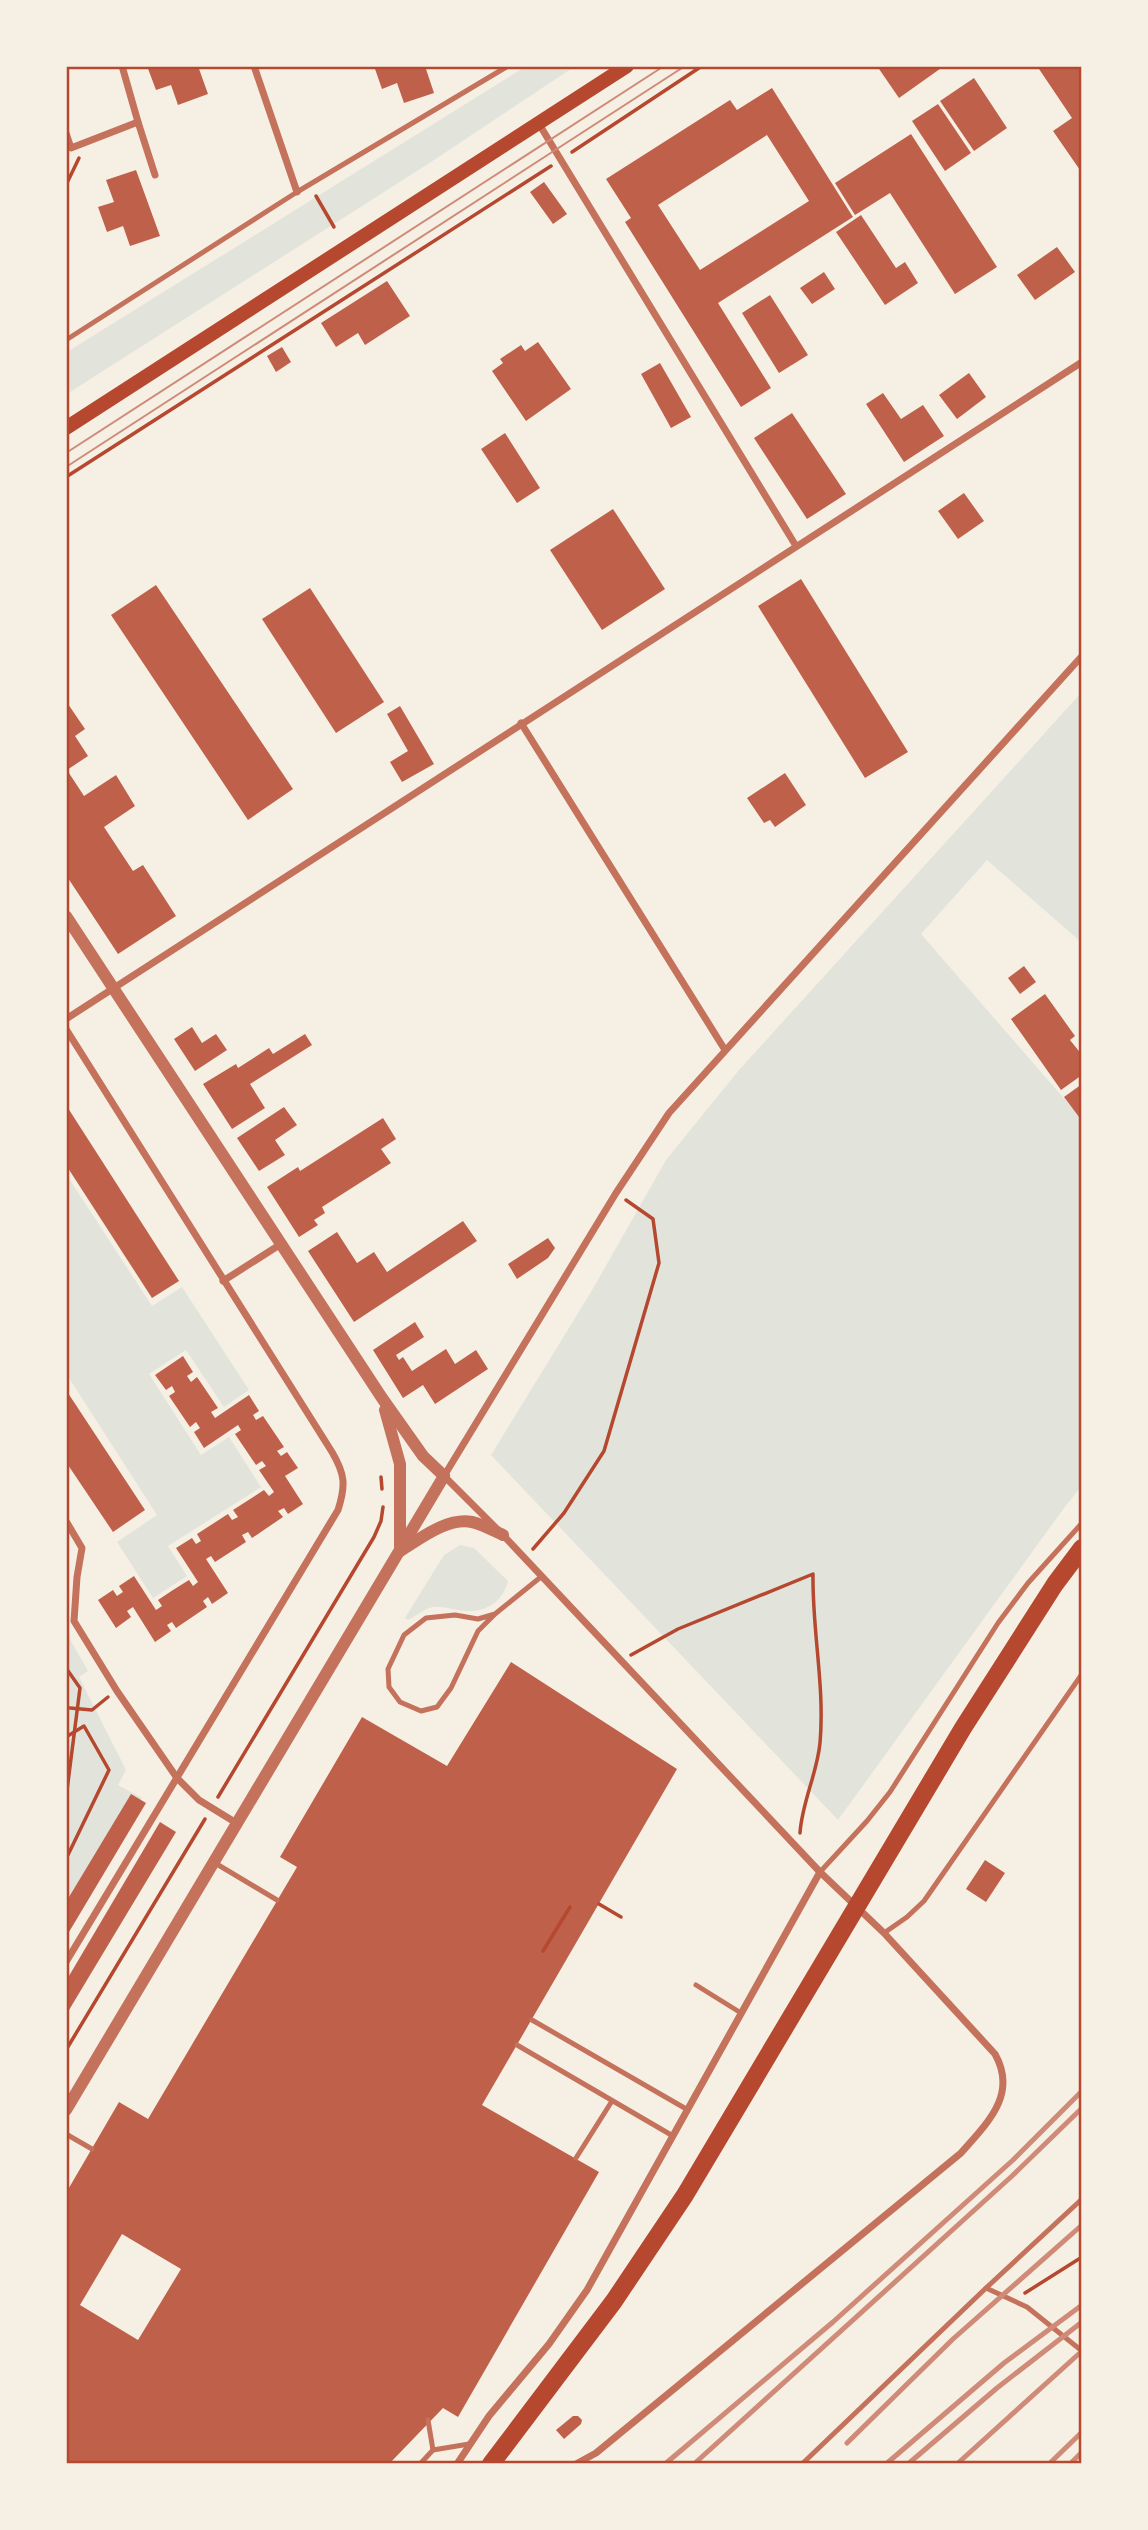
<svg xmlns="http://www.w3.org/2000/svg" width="1148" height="2530" viewBox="0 0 1148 2530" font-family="'Varela Round',sans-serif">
<rect width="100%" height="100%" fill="#f6efe4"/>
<g fill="#e2e4dc">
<polygon points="525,67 574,67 428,164 67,394 67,352"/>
<polygon points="1081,693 1081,942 987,860 921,934 1081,1118 1081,1487 1064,1508 838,1820 491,1455 591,1292 666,1160 739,1070"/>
<polygon points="66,1174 152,1306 182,1287 249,1390 224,1407 186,1350 149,1374 201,1455 229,1437 261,1487 168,1546 187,1576 153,1598 117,1542 157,1515 67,1375"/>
<path d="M460,1545L474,1548L508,1581C503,1601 487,1612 467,1611C455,1611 445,1606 433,1607C425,1608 416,1616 408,1620L405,1618L444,1555Z"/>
<polygon points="67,1634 88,1671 79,1677 126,1770 118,1785 142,1798 67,1925"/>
</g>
<g fill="#bf614a" fill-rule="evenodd">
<polygon points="147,66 198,66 208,94 178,105 171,85 156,90"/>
<polygon points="374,66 425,66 434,93 404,103 397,83 382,89"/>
<polygon points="877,66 944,66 899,98"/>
<polygon points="1037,66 1077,66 1082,74 1082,173 1053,131 1072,118"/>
<polygon points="974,78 1007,128 974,151 940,101"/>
<path d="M772,88L853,217L718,303L771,388L741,407L625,222L631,218L606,179L730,100L737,110ZM767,135L809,201L700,270L658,205Z"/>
<polygon points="938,104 971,153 945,171 912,121"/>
<polygon points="911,134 997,267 955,294 890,193 855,215 835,183"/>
<polygon points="136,170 160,236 130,246 123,226 107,232 98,207 114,202 106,180"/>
<polygon points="544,182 567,214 553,224 530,192"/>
<polygon points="861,215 896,268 905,262 918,283 885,305 836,232"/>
<polygon points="1057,247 1075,272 1035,300 1017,275"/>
<polygon points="824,272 835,289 812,304 800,288"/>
<polygon points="387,281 410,316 365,345 358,333 336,347 321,323"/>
<polygon points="770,295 808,355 779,373 742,313"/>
<polygon points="538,342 571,389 526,421 492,371 503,363 500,359 521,345 525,351"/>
<polygon points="282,347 291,362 276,372 267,356"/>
<polygon points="660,363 691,417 671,428 641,374"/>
<polygon points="969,373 986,397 957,419 939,395"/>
<polygon points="883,393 901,419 923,405 944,436 904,462 866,404"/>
<polygon points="792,413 846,494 807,519 754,438"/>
<polygon points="505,433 540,488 517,503 481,449"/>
<polygon points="964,493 984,521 958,539 938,511"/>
<polygon points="613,509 665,589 602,630 550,550"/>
<polygon points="801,579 908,752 865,778 758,606"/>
<polygon points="156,585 293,789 248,820 111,615"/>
<polygon points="310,588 384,702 336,733 262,619"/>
<polygon points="66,701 85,729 75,736 88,756 67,770 84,796 116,775 135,806 104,827 133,871 143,865 176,916 118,954 66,875"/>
<polygon points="400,706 434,764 402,782 390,762 408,751 387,714"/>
<polygon points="785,773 806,805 775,827 770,820 764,823 747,798"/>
<polygon points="1024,966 1036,982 1020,994 1008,978"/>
<polygon points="1045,994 1075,1036 1070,1040 1082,1055 1082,1075 1061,1090 1011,1019"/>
<polygon points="192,1027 202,1043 216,1034 227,1050 195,1071 174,1039"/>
<polygon points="305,1034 312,1045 250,1084 265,1108 232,1129 203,1084 236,1064 238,1068 269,1048 273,1054"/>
<polygon points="1082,1084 1082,1121 1064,1097"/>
<polygon points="66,1105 179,1281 152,1298 66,1165"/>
<polygon points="284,1107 297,1125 275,1140 285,1155 259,1171 237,1138"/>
<polygon points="383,1118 396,1139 381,1149 391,1163 322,1207 325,1213 314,1220 318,1225 299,1237 267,1187 298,1167 300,1171"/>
<polygon points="463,1221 477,1241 354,1322 308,1251 337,1232 357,1263 374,1252 387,1272"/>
<polygon points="548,1238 555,1248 548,1258 517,1279 508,1264"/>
<polygon points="415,1322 424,1337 396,1355 399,1360 403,1357 412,1371 446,1349 455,1364 476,1350 488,1369 435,1404 423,1385 403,1398 373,1350"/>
<polygon points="183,1356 193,1372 187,1376 191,1382 197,1377 218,1408 211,1412 215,1418 249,1395 259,1411 253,1415 256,1420 263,1416 284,1447 277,1451 281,1456 287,1452 298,1468 285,1476 303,1504 288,1514 284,1508 278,1511 283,1517 252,1538 248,1532 242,1535 246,1542 215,1562 211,1556 206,1559 228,1593 212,1604 208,1597 203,1601 207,1607 176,1628 172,1622 167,1625 171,1631 155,1642 133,1607 127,1611 131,1617 116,1628 98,1600 113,1590 117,1596 123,1592 119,1586 134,1576 156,1610 162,1606 158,1600 173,1590 189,1580 193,1586 198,1582 176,1548 192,1538 196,1544 201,1541 197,1534 228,1514 232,1520 238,1517 233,1510 264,1490 269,1496 274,1492 259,1470 266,1466 262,1461 256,1465 235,1434 241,1430 238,1425 204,1448 194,1432 200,1428 196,1422 190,1427 169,1396 175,1392 172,1386 166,1390 155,1375"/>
<polygon points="66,1390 145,1510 113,1532 66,1462"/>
<path d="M511,1662L677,1769L482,2105L599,2172L458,2417L443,2408L389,2464H66V2193L119,2102L148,2119L297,1867L280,1857L362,1717L447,1766ZM122,2234L181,2269L138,2340L80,2305Z"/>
<polygon points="131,1794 146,1803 66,1937 66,1902"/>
<polygon points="160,1822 176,1832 66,2015 66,1981"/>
<polygon points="985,1860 1005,1873 986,1902 966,1889"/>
<polygon points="573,2416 578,2416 582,2420 581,2424 564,2439 556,2430"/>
</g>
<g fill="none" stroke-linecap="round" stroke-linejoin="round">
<g stroke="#b5482f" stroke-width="3.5">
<polyline points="572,152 702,66"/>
<polyline points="66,185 79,158"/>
<polyline points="316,196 334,227"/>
<polyline points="66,477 551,166"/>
<polyline points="381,1477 382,1489"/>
<polyline points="533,1549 564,1513 604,1451 659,1263 653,1219 626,1200"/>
<path d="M631,1655L678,1629L813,1574C812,1630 825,1686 820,1743C817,1774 802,1802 800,1833"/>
<polyline points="66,1668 80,1688 66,1798"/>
<polyline points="70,1708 92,1710 108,1697"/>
<polyline points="66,1737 84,1726 109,1770 66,1859"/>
<polyline points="218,1797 374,1537 381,1521 383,1507"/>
<polyline points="599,1904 621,1917"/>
<polyline points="543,1951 570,1907"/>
<polyline points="66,2050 205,1819"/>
<polyline points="1025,2293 1082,2257"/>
</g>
<g stroke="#c5725c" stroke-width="5">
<polyline points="66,340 297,192 508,66"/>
<polyline points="495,1614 478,1619 455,1615 426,1618 404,1635 388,1669 389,1687 400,1702 421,1711 437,1707 451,1688 478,1631 495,1614 542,1576"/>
<polyline points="215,1863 277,1900"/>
<polyline points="820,1872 867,1821 890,1792 998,1623 1028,1583 1082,1523"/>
<polyline points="884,1933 907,1917 924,1901 1082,1674"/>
<polyline points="696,1985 741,2013"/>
<polyline points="532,2020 688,2110"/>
<polyline points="517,2045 673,2136"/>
<polyline points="66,2134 92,2149"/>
<polyline points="576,2158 612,2101"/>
<polyline points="986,2288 1082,2199"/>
<polyline points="428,2420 433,2450"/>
<polyline points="420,2464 433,2450 469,2444"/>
<polyline points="802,2464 986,2288 1027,2307 1082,2351"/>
</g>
<g stroke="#c5725c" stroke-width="7">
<polyline points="254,66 297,192"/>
<polyline points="138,122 155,175"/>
<polyline points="539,124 796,546"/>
<polyline points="66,133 71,148 138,122 122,66"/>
<polyline points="521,723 725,1050"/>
<polyline points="66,1019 1082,362"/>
<path d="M66,1029L332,1452C345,1474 346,1485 338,1510L66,1962"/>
<polyline points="223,1281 281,1244"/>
<polyline points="66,1521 82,1548 77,1577 74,1621 117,1691 177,1778 199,1800 238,1824"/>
<polyline points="457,2464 489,2416 549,2344 587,2290 820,1872"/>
<path d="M576,2464L596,2453L961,2153C987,2123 1018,2095 995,2054L884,1933L820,1872L503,1535L444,1476L616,1193L669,1113L1082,656"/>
</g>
<g stroke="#c5725c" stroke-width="12">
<polyline points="66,916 382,1398 423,1456 444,1476 66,2110"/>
<polyline points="385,1410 400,1464 400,1550"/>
<path d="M400,1551C420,1539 447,1517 472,1522C482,1524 494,1531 503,1535"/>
</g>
<polyline stroke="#b5482f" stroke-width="14" points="66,428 627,66"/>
<polyline stroke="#b5482f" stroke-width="18" points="491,2464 614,2301 685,2195 963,1728 1055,1584 1082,1548"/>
<g stroke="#cf8b77" stroke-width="2">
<polyline points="66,453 664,66"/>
<polyline points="66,467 685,66"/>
</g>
<g stroke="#cf8b77" stroke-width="5">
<polyline points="847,2443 953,2339 1082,2225"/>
<polyline points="665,2464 833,2322 1013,2160 1082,2091"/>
<polyline points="694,2464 1012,2176 1082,2108"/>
<polyline points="886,2464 1004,2363 1082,2305"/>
<polyline points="908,2464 997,2388 1082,2322"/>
<polyline points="957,2464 1082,2351"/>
<polyline points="1049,2464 1082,2432"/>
<polyline points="1070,2464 1082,2452"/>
</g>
</g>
<rect width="1148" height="2530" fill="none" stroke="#f6efe4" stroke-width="136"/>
<rect x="68" y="68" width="1012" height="2394" fill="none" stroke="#b5482f" stroke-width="2.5"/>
</svg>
